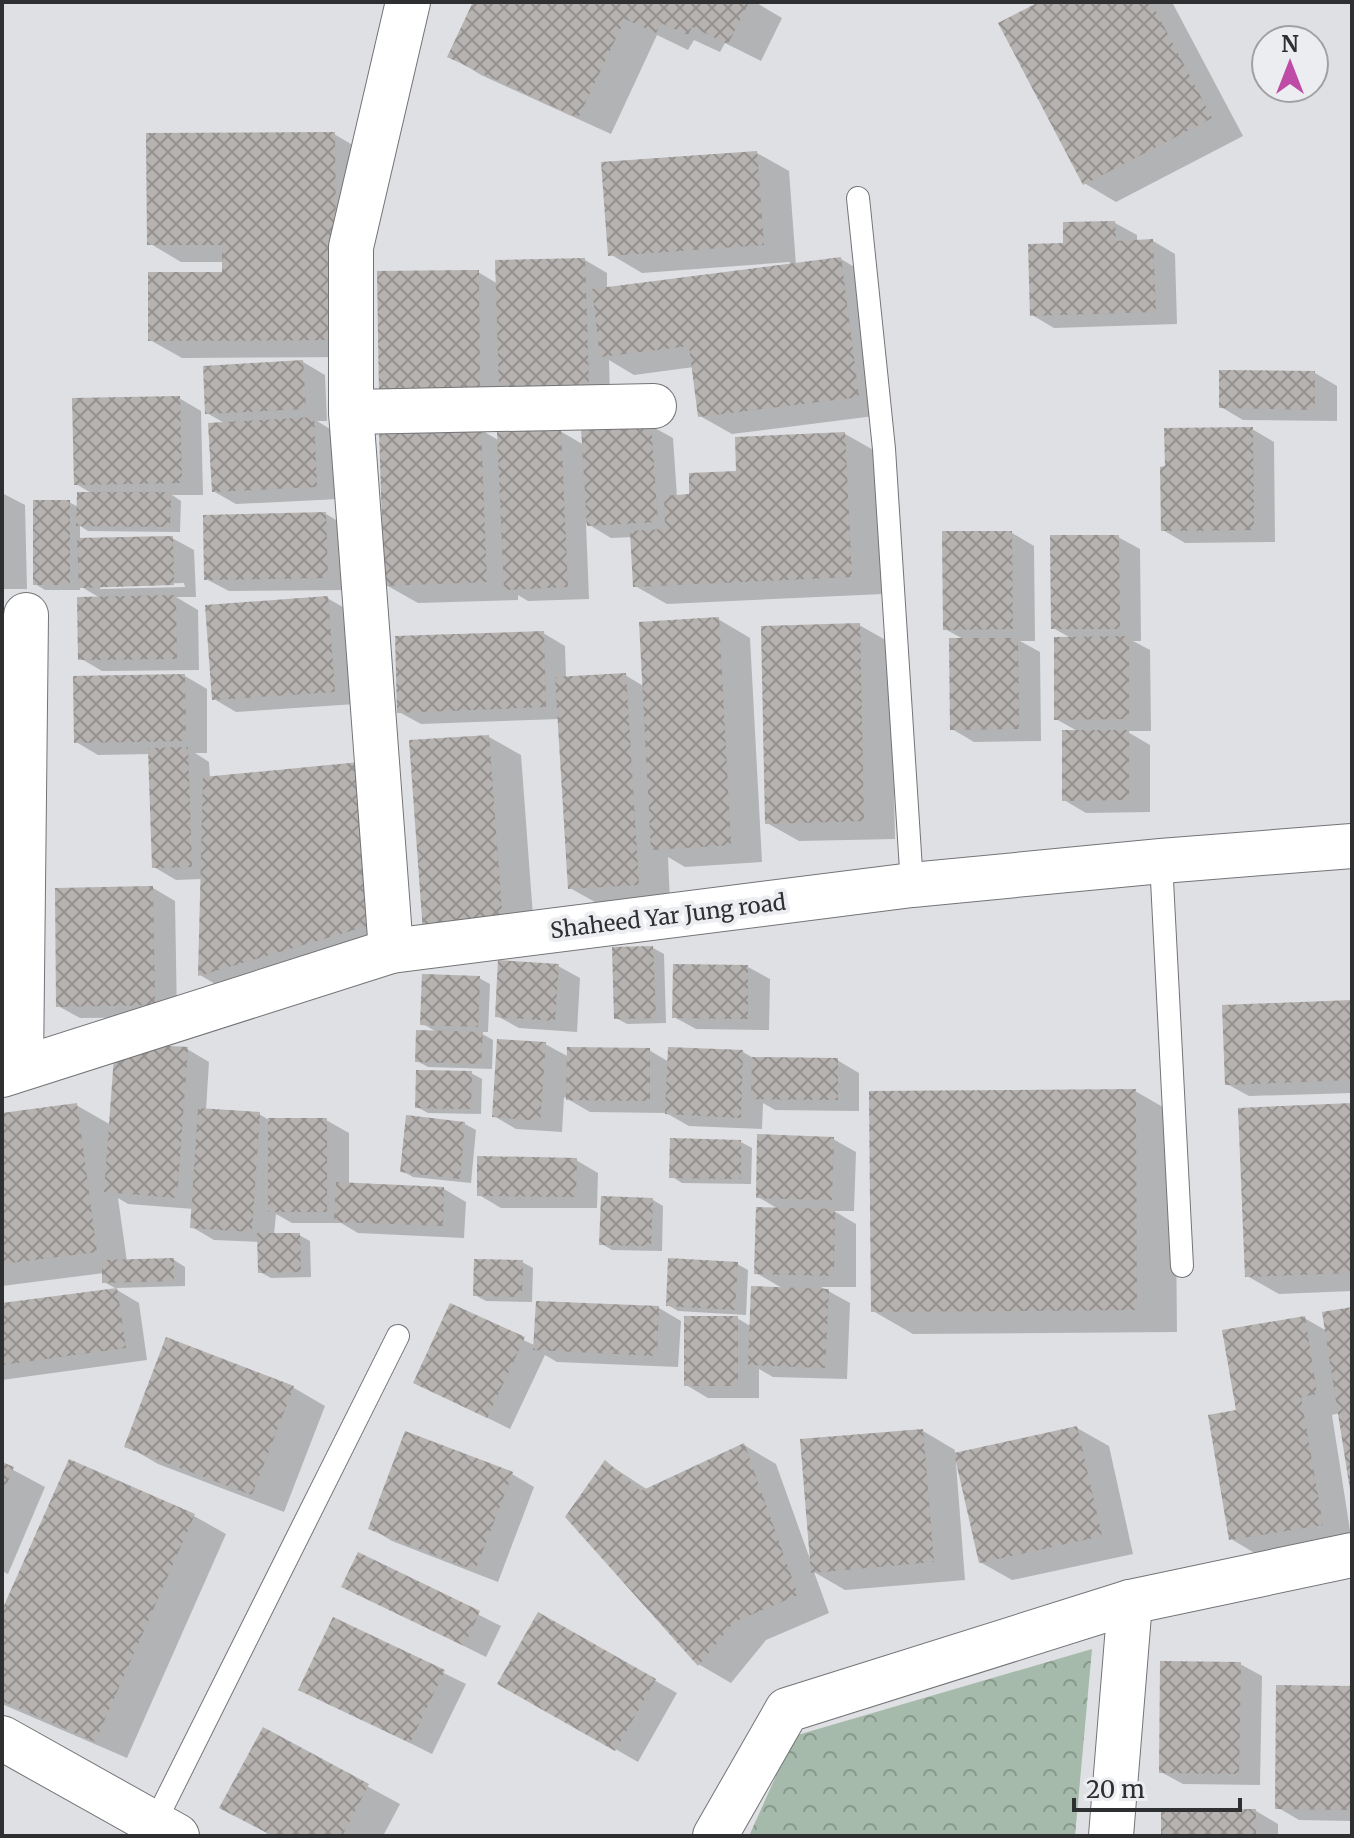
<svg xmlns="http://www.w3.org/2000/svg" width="1354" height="1838" viewBox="0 0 1354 1838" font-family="Merriweather,serif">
<defs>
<pattern id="park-crowns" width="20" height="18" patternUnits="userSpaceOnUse" patternTransform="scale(2)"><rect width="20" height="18" fill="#a5baaa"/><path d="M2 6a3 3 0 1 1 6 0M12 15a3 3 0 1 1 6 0" fill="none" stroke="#87988b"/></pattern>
<pattern id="building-cross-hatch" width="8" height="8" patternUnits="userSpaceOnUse" patternTransform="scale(2)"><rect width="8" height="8" fill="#b5b2b0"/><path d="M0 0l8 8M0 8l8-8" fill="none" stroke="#949190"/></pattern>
</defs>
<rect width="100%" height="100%" fill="#dfe0e3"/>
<polygon fill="url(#park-crowns)" points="1092,1649 1075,1836 749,1836 794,1736"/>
<g fill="#0003" fill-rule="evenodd">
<polygon points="475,2 755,2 782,18 761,61 725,43 720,52 694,40 688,50 657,35 611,134 481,75 450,56"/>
<polygon points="1043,2 1172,2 1243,136 1116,202 1084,183"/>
<polygon points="334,134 366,153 368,357 182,358 150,340 224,274 224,262 181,262 149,243"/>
<polygon points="757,153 789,171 796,265 841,259 873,278 890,414 732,434 700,416 694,367 634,375 609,360 610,398 501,408 403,409 478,272 498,284 585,260 607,273 607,289 790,266 790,262 642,273 610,254"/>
<polygon points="1115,223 1137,235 1137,242 1153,241 1175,254 1177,324 1054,328 1032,315 1065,245"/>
<polygon points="303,362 325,375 327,421 317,421 335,432 339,499 236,504 213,491 226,424 207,413"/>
<polygon points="1315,373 1337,386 1337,421 1243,420 1221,407"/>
<path d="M179,398L201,411L203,495H172L181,501L180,532L88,531L80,526V540L172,538L194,550L196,597H176L198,610L199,670L102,671L80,658L102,599L80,586V590H45L35,584L69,502L78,507L93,494L76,484ZM184,583L185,587L100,589V585Z"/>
<polygon points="651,426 673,438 677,497 692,496 738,473 845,434 877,452 883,594 667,604 635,586 633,537 611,538 586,523 589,599 528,601 518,595 518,600 418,603 386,585 481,430 500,441 560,431 584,445"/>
<polygon points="1252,429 1274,442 1275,542 1185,543 1163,530"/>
<polygon points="2,493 25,505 27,589 2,589"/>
<polygon points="326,514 348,527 349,590 229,591 206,579"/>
<polygon points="1012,533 1034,546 1035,641 1020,641 1040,652 1041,741 974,742 952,729 965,640 945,629"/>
<polygon points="1118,537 1140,549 1141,641 1133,641 1150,650 1151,731 1126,731 1150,745 1150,812 1086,813 1064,800 1079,732 1056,719 1071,638 1053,628"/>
<polygon points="327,598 350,611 356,704 236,712 214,699"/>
<polygon points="718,619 750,638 762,862 685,867 668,857 670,902 602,906 570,888 560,719 421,724 399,712 543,633 565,646 566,679 625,675 645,687"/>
<polygon points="859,625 891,643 895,839 799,841 767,823"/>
<polygon points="2,663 9,667 2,930"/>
<polygon points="185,676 207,689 207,753 195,753 209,762 210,778 402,943 232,994 200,975 202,879 176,880 154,867 150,754 98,755 76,742"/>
<polygon points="489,737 521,755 535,943 457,950"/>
<polygon points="153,888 175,901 177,1017 80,1018 58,1006"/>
<polygon points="653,948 664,954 666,1023 627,1024 616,1018"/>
<polygon points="558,966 580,978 577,1032 519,1028 497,1016"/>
<polygon points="748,967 770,979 769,1030 696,1029 674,1017"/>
<polygon points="479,978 490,984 488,1032 479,1032 493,1040 492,1069 428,1067 417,1061 437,1032 423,1024"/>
<polygon points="1352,1002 1352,1093 1249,1096 1227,1084"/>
<polygon points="545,1044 569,1057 649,1050 669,1062 743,1052 755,1059 837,1060 859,1073 859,1111 775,1110 763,1103 762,1129 689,1126 666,1113 590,1112 564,1097 562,1132 516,1129 494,1116"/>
<polygon points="187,1049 209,1062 206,1110 259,1114 269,1120 326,1120 349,1133 349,1185 444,1189 466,1202 464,1238 358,1233 341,1223 292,1223 276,1214 274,1235 299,1235 310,1241 311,1277 271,1278 260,1272 260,1242 214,1240 192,1227 194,1209 128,1204 118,1198 127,1262 174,1260 185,1267 185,1286 115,1288 104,1282 104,1273 2,1286 2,1115 76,1105 111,1125"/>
<polygon points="471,1073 482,1079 481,1114 428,1113 417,1107"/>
<polygon points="1135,1091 1175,1114 1177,1332 913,1334 873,1311"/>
<polygon points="1352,1105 1352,1291 1279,1294 1247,1276"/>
<polygon points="465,1124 476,1130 471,1183 413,1177 402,1171"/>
<polygon points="833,1139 856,1152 854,1211 834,1211 856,1224 856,1287 821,1287 850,1303 847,1379 773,1377 759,1369 759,1398 708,1398 686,1385 737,1318 752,1327 784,1289 756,1273 780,1210 758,1197"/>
<polygon points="741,1142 752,1148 751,1184 682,1183 671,1176"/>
<polygon points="576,1160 598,1173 597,1208 501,1208 479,1195"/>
<polygon points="653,1200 663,1206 662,1251 612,1250 602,1244"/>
<polygon points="522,1262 533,1268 532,1302 486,1301 475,1295"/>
<polygon points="737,1264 748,1270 746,1315 678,1311 668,1305"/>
<polygon points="117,1290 139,1303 147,1360 2,1380 2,1305"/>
<polygon points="451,1305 536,1346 659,1308 681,1321 678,1367 557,1362 545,1355 510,1429 415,1382"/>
<polygon points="1352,1309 1352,1488 1340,1413 1332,1415 1352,1543 1263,1558 1231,1539 1238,1412 1304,1318 1327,1331"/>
<polygon points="167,1340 294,1388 325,1406 284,1512 158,1464 127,1446"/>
<polygon points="1077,1428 1109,1446 1133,1554 1012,1580 980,1562 958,1463 956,1463 965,1580 845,1590 814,1572 829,1613 766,1640 731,1683 700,1665 568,1517 605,1462 648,1490 744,1445 776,1464 811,1562 923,1431 955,1450 955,1455"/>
<polygon points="407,1434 512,1474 534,1487 498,1582 392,1541 370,1528"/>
<polygon points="2,1464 45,1487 8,1574 2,1571"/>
<polygon points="194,1516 226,1534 127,1758 2,1704 2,1615"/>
<polygon points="359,1555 501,1626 486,1657 344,1586"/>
<polygon points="539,1615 677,1693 638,1762 500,1683"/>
<polygon points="334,1619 466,1684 432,1754 301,1689"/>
<polygon points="1240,1664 1262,1676 1260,1785 1183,1784 1161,1772"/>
<polygon points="1352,1688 1352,1821 1299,1820 1277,1807"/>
<polygon points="263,1730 400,1804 383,1836 268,1836"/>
<polygon points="1256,1811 1278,1824 1278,1836 1289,1836 1163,1836"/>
</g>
<g fill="url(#building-cross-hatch)">
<polygon points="473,2 749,2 728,44 692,27 688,35 661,23 656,33 625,19 578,118 447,57"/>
<polygon points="1039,2 1151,2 1212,118 1083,185 998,23"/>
<polygon points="335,132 337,340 148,341 148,272 222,272 222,245 147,245 146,133"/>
<polygon points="757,151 764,245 608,256 601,162"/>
<polygon points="1115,221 1116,241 1153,239 1156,312 1030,316 1028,244 1063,243 1063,222"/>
<polygon points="841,257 859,397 698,417 689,346 600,357 592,289"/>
<polygon points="585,258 589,386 499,388 495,260"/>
<polygon points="479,270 480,396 379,397 377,271"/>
<polygon points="303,360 306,409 205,414 203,366"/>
<polygon points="1219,370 1315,371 1315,410 1219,408"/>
<polygon points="180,396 182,483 74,485 72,398"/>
<polygon points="314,417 317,487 212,492 208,423"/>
<polygon points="651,424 658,522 587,526 581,428"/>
<polygon points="1253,427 1254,530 1161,531 1160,467 1165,466 1164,428"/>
<polygon points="481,428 487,582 384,586 379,431"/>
<polygon points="561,429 568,587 504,590 497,432"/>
<polygon points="845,432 852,577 633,587 630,531 665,529 664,496 689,494 689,473 736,471 735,437"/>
<polygon points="77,492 171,492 170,527 76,526"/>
<rect x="33" y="500" width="37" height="85"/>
<polygon points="326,512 328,578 204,580 203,515"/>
<polygon points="942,531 1012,531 1013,629 943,630"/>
<polygon points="1050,535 1119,535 1120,629 1051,629"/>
<polygon points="173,536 174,585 79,588 77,538"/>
<polygon points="176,595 177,659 78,660 77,597"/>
<polygon points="328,596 335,692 212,700 205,605"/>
<polygon points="719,617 731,845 651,850 639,622"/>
<polygon points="860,623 864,821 765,824 761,626"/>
<polygon points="544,631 546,707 397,713 395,636"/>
<polygon points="1129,636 1129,719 1054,720 1054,637"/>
<polygon points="949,638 1018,638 1019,729 950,730"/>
<polygon points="626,673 639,885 568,889 555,677"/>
<polygon points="185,674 186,741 74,743 73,676"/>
<polygon points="1062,730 1129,730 1129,800 1062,801"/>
<polygon points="489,735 503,926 423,932 409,740"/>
<polygon points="188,747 192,867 152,868 148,748"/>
<polygon points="360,762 371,925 198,976 203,777"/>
<polygon points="153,886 155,1005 56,1007 55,888"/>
<polygon points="653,946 656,1018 614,1019 612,947"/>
<polygon points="498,960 559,964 555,1021 495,1017"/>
<polygon points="673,964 748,965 748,1019 672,1018"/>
<polygon points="422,974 480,976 478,1027 420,1025"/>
<polygon points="1352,1000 1352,1080 1225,1085 1222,1005"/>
<polygon points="416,1030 483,1032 481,1064 415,1062"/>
<polygon points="497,1039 546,1042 540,1121 492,1117"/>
<polygon points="115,1043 188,1047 177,1198 104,1192"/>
<polygon points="567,1047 650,1048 650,1101 566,1100"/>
<polygon points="668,1047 743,1050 741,1118 665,1114"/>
<polygon points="752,1057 838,1058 838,1100 751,1099"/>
<polygon points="416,1070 472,1071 471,1109 415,1108"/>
<polygon points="1136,1089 1137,1310 871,1312 869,1091"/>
<polygon points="77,1103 97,1252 2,1264 2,1113"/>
<polygon points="1352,1103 1352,1273 1245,1277 1238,1108"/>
<polygon points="198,1108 260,1112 252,1232 190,1228"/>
<polygon points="406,1115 465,1122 460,1179 400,1172"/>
<rect x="268" y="1118" width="59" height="94"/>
<polygon points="757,1134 834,1137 832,1200 756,1198"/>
<polygon points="670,1138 741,1140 741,1179 669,1178"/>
<polygon points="477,1156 577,1158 576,1197 477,1196"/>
<polygon points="336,1182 444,1187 443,1226 334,1222"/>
<polygon points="601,1196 653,1198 651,1246 599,1245"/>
<polygon points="756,1207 835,1209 834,1276 754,1274"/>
<polygon points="257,1233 300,1233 301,1272 258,1273"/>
<polygon points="174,1258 174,1281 102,1283 102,1260"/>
<polygon points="668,1258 738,1262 735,1310 666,1306"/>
<polygon points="474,1259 523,1260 522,1297 473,1296"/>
<polygon points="751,1286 829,1289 825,1368 748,1365"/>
<polygon points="117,1288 126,1348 2,1365 2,1303"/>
<polygon points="536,1301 659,1306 657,1356 533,1350"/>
<polygon points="450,1303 525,1337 487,1418 413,1383"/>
<polygon points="1352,1307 1352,1490 1350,1490 1322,1312"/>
<rect x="684" y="1316" width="54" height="70"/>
<polygon points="1305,1316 1317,1394 1301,1397 1323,1525 1229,1540 1208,1415 1236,1410 1222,1330"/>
<polygon points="166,1337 294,1386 252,1495 124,1447"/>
<polygon points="1077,1426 1102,1536 979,1563 954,1453"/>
<polygon points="923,1429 934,1562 811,1573 800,1439"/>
<polygon points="405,1431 513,1472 475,1571 368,1529"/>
<polygon points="744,1443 798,1595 734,1622 698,1666 565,1517 605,1460 641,1491"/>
<polygon points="69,1459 195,1514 95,1742 2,1701 2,1610"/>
<polygon points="2,1462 14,1467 2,1495"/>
<polygon points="358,1552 480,1611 464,1646 341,1587"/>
<polygon points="538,1612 656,1679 615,1751 497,1684"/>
<polygon points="333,1617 445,1670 410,1743 298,1690"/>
<polygon points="1160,1661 1241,1662 1239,1774 1159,1773"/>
<polygon points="1276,1685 1352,1686 1352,1810 1275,1809"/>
<polygon points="263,1727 369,1784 342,1836 266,1836 267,1833 219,1808"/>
<rect x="1161" y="1809" width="95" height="27"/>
</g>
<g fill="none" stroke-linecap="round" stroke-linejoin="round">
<defs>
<g id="service">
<polyline points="858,198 884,449 912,885"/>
<polyline points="1161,861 1182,1266"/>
<polyline points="155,1822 398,1336"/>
</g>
<g id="minor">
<polyline points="351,412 654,406"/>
<polyline points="391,951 351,412 351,247 408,2"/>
<polyline points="21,1067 26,615"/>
<polyline points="2,1738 177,1836"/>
<polyline points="715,1836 787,1710 1130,1602 1352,1555"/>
<polyline points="1111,1836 1130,1602"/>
</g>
<polyline id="tertiary" points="2,1075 391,951 912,885 1161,861 1352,846"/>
</defs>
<use href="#service" stroke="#737477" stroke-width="24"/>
<use href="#minor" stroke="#737477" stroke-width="46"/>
<use href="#tertiary" stroke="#737477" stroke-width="46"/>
<use href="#service" stroke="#fff" stroke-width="22"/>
<use href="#minor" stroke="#fff" stroke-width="44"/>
<use href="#tertiary" stroke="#fff" stroke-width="44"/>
</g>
<g text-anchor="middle" stroke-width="8" stroke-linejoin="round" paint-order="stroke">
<g font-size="22" fill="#2e2f30" stroke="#ecedf0">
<text transform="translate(668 916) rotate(-7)" y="8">Shaheed Yar Jung road</text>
</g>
</g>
<rect width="1354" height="1838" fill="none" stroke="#2e2f30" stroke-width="8"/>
<g transform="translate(1290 64)"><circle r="38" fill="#ecedf0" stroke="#a0a1a3" stroke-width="2"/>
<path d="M0-6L14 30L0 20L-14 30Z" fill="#be4ba6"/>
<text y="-12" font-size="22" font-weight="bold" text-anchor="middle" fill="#2e2f30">N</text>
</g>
<path d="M1074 1798v12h166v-12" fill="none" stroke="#2e2f30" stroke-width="4"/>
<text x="1086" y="1798" font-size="24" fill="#2e2f30" stroke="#ecedf0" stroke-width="6" paint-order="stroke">20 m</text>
</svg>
